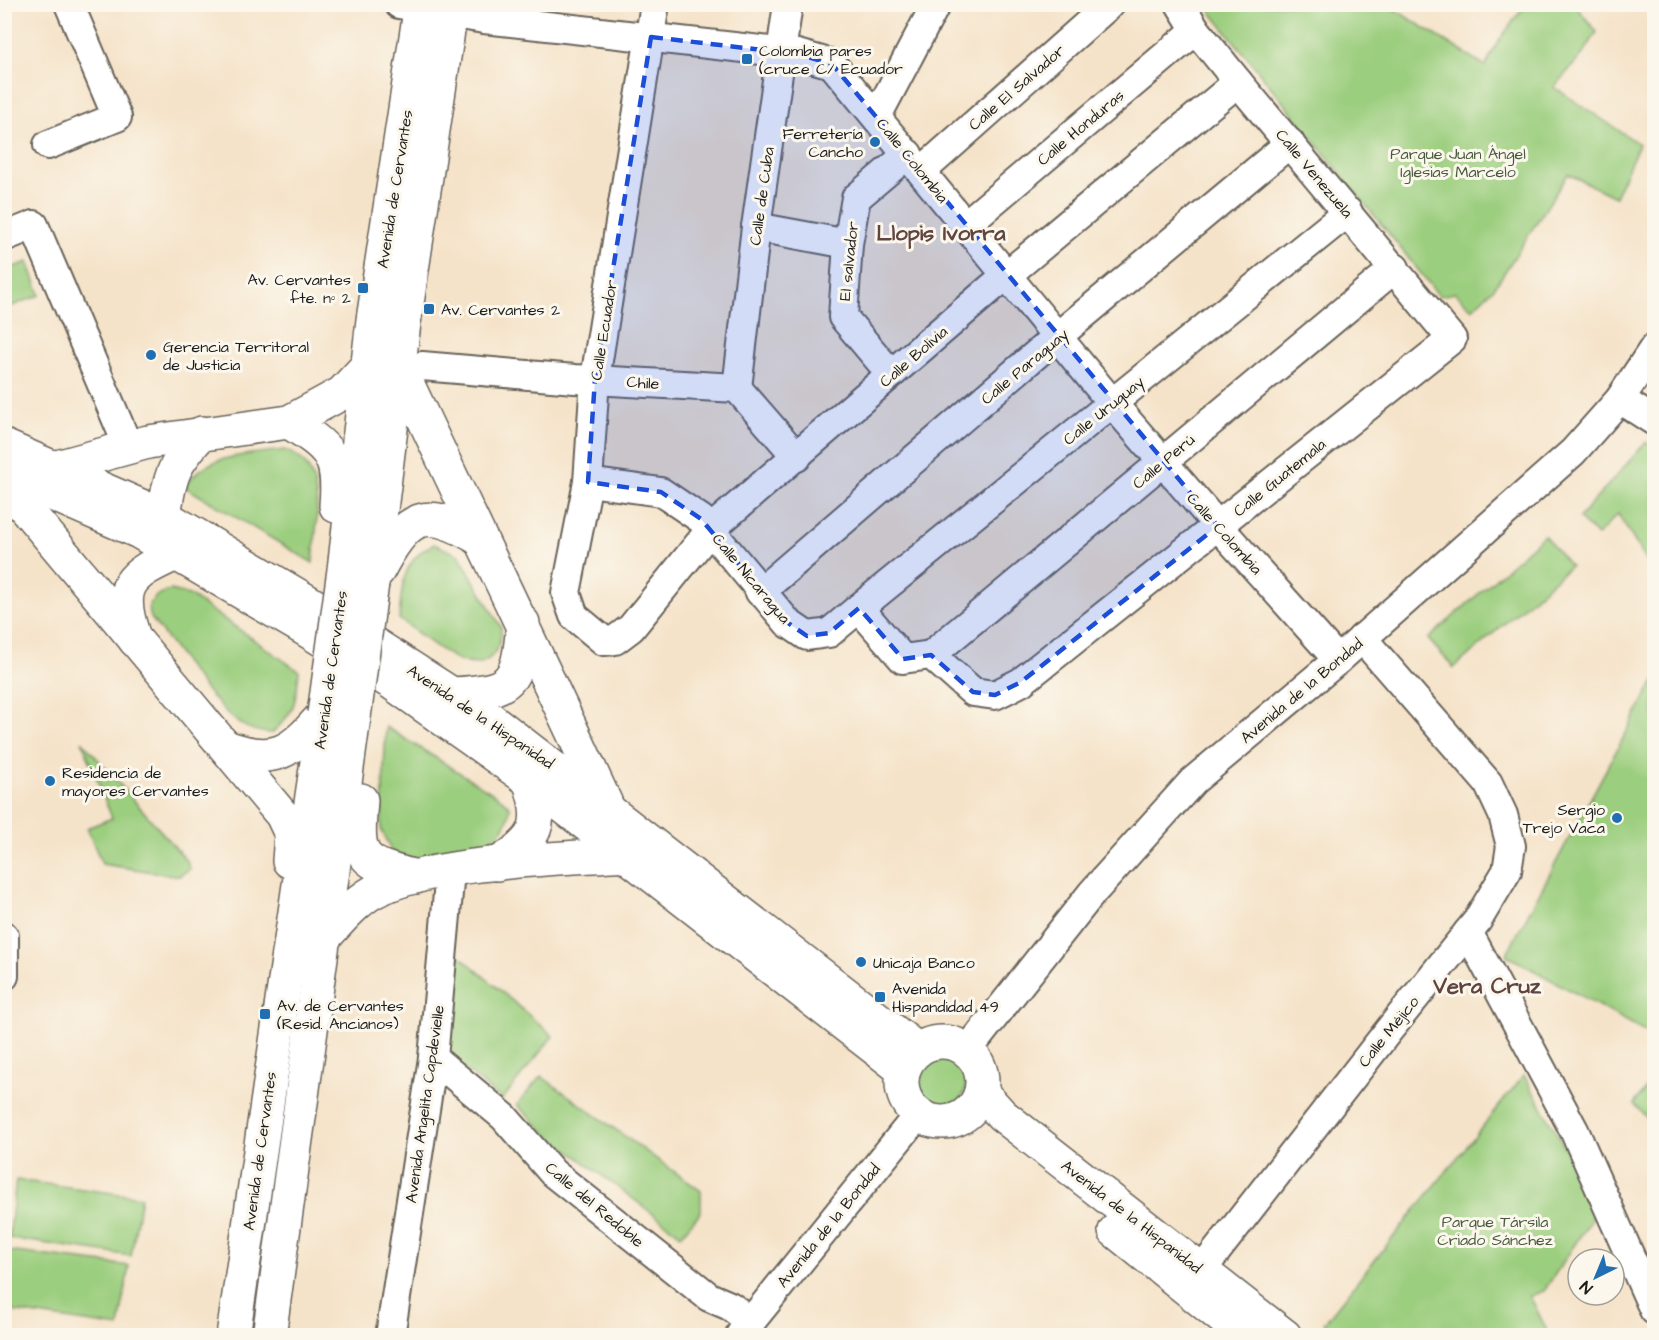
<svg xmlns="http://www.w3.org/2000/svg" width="1659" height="1340" viewBox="0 0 1659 1340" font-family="'Architects Daughter',sans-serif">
<rect width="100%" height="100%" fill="#fbf7ec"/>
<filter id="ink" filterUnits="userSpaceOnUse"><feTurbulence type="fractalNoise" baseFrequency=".0167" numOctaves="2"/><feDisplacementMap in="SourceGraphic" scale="12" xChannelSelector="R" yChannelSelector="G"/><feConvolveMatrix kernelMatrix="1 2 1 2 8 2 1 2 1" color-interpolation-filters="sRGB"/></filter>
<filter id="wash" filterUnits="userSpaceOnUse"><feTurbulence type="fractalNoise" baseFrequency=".008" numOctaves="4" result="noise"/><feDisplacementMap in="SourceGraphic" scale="24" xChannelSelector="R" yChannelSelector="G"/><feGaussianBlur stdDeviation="1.35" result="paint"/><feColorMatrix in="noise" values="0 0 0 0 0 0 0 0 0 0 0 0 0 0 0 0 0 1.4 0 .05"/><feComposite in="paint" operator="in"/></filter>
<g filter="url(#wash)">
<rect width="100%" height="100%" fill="#f5e3c9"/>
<g fill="#9bce7e" stroke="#5c754d" stroke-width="1.5">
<polygon points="1205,5 1388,5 1485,66 1498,42 1525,5 1575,5 1597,32 1583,54 1554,87 1639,144 1615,197 1568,174 1495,287 1472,309 1455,293 1439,296"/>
<polygon points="28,262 40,295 5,309 5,270"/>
<polygon points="1646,442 1654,448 1654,573 1618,514 1597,536 1579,518"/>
<path d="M284,450C330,463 315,528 313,563L185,487C204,453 250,455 284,450Z"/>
<polygon points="1544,535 1570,566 1454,668 1428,639"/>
<path d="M434,544L459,555L501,627C502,651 487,671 461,661C441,653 417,631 399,619C402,587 401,560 434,544Z"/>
<path d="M171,590L189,595L299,671C296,702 296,711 272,733C261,733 250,730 241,724C214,708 173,645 151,618C145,601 156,594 171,590Z"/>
<polygon points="1654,681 1654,1026 1650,1034 1506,955"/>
<path d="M386,727L502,799L510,807C509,816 507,826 500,833C483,848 433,863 410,859C404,858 398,854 392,852L381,829Z"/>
<polygon points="82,741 187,861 190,869 179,876 102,864 87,828 112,818"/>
<polygon points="459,955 553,1036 502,1100 438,1047"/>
<circle cx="941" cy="1083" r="25"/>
<polygon points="1524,1075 1599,1208 1544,1291 1530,1296 1549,1335 1340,1335 1324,1323"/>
<polygon points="541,1076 701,1191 701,1212 681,1235 547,1134 517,1105"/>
<polygon points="1654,1077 1654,1126 1634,1104"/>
<polygon points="16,1180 141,1197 131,1256 9,1238"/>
<polygon points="7,1251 129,1266 119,1327 5,1310"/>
</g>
</g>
<g filter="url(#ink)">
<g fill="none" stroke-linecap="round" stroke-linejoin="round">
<defs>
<g id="minor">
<polyline points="399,4 484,19 797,54 832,64 1112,403 1218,526 1338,660"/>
<polyline points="655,4 595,379 588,482 566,593 574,616 604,641 615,640 631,628 711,529 990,289 1238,82"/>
<polyline points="877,116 936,4"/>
<polyline points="48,145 117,117 69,4"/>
<polyline points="923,170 1110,4"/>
<polyline points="965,225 1196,30"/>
<polyline points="756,227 848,244"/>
<polyline points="4,237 34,225 128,446"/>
<polyline points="422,366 575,379 737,388 797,457"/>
<polyline points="891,374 843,317 848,244 856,198 908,154"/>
<polyline points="737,388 756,227 788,4"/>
<polyline points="1620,399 1654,421"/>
<polyline points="588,482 661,492 701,519 788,623 807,636 829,633 859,608 903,659 931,655 973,692 995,695 1021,682 1452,339 1238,82 1196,30 1180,4"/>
<polyline points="760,592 1040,351 1290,143"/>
<polyline points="859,608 1348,212"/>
<polyline points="931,655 1395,268"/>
<polyline points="1468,932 1574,1130 1654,1310"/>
<polyline points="4,936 4,976"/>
<polyline points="967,1051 1092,893 1193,781 1338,660 1573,452 1620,399 1654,348"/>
<polyline points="433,1058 504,1117 553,1173 709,1297 730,1306 751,1322"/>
<polyline points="1201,1271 1389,1030 1477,921 1507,871 1511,846 1503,815 1488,783 1362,638"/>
<polyline points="740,1335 918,1115"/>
<polyline points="390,1336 433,1058 450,871"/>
</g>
<g id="major">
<path d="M400,368C468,514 539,658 606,804"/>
<path d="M289,422C330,448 340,455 336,506"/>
<polyline points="4,446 164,516 307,601 492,720 918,1050"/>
<polyline points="57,467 148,442 289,422 342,393 368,365"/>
<polyline points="4,473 139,532 303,628 392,683 529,780 903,1070"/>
<polyline points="4,483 282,815 291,834 289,861"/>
<path d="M164,516C170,474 173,465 202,433"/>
<polyline points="344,570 373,320 421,4"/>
<path d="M378,571C408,513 425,506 480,539"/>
<polyline points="372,583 404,323 452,4"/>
<path d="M135,640C115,584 129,575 178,553"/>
<path d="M452,694C513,691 518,683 523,623"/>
<path d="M226,747C276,765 291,752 324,714"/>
<path d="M361,800C356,860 359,862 416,877"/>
<path d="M497,864C537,840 545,825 529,780"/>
<path d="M323,939C338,923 354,903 373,892C430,861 559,859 626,854"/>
<circle cx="942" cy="1082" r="40"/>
<polyline points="981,1092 1002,1115 1285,1336"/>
<polyline points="1115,1231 1245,1336"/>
<polyline points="233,1336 324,714"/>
<polyline points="269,1336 354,717"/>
</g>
</defs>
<use href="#minor" stroke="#686259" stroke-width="32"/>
<use href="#major" stroke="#686259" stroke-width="36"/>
<use href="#minor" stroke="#fff" stroke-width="28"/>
<use href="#major" stroke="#fff" stroke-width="33"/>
<defs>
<g id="major-bridge">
<polyline points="324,714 344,570"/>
<polyline points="354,717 372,583"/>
</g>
</defs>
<use href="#major-bridge" stroke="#686259" stroke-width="36" stroke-linecap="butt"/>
<use href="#major-bridge" stroke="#fff" stroke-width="33"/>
</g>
</g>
<path fill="#1d4ed8" fill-opacity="0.2" stroke="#1d4ed8" stroke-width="4.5" stroke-dasharray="12 8" stroke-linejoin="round" d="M651,37L797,54L832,64L1218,526L1021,682L995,695L973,692L931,655L903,659L859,608L829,633L807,636L788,623L701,519L661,492L588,482L595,379Z"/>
<g fill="#1f6fb2" stroke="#fbf7ec" stroke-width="2">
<rect x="741" y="53" width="12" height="12" rx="3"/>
<circle cx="875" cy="142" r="6"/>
<rect x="357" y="282" width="12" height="12" rx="3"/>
<rect x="423" y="303" width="12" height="12" rx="3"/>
<circle cx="151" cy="355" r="6"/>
<circle cx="50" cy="781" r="6"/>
<circle cx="1617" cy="818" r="6"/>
<circle cx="861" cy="962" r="6"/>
<rect x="874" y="991" width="12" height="12" rx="3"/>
<rect x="259" y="1008" width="12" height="12" rx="3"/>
</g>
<g text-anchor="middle" stroke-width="6" stroke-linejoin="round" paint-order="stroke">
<g font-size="16" fill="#1c1c1c" stroke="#fbf7ec" text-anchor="start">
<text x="759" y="56">Colombia pares<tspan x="759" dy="18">(cruce C/ Ecuador</tspan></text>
<text x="863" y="139" text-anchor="end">Ferretería<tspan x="863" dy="18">Cancho</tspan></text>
<text x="351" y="285" text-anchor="end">Av. Cervantes<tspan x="351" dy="18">fte. nº 2</tspan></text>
<text x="441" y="315">Av. Cervantes 2</text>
<text x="163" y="352">Gerencia Territoral<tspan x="163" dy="18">de Justicia</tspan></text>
<text x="62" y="778">Residencia de<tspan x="62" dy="18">mayores Cervantes</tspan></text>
<text x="1605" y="815" text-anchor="end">Sergio<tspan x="1605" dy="18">Trejo Vaca</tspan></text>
<text x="873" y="968">Unicaja Banco</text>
<text x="892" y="994">Avenida<tspan x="892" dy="18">Hispandidad 49</tspan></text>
<text x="277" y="1011">Av. de Cervantes<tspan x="277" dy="18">(Resid. Ancianos)</tspan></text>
</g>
<g font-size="16" fill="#1c1c1c" stroke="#fbf7ec">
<text transform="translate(1016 87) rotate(-41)" y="6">Calle El Salvador</text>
<text transform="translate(1080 127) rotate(-40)" y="6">Calle Honduras</text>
<text transform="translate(913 160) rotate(51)" y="6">Calle Colombia</text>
<text transform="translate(1315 173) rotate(50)" y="6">Calle Venezuela</text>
<text transform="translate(394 189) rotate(-81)" y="6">Avenida de Cervantes</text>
<text transform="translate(761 196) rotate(-82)" y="6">Calle de Cuba</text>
<text transform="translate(848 261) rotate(-84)" y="6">El salvador</text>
<text transform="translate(603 330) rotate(-81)" y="6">Calle Ecuador</text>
<text transform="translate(913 356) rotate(-41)" y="6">Calle Bolivia</text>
<text transform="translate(1024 366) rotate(-40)" y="6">Calle Paraguay</text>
<text transform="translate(643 382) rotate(4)" y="6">Chile</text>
<text transform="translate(1103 410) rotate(-39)" y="6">Calle Uruguay</text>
<text transform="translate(1163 461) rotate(-40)" y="6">Calle Perú</text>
<text transform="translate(1279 477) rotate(-39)" y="6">Calle Guatemala</text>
<text transform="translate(1225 533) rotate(48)" y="6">Calle Colombia</text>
<text transform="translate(752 578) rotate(50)" y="6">Calle Nicaragua</text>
<text transform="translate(330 670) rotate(-82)" y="6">Avenida de Cervantes</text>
<text transform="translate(1301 690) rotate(-40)" y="6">Avenida de la Bondad</text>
<text transform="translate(481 716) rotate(34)" y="6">Avenida de la Hispanidad</text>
<text transform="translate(1388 1031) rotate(-51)" y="6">Calle Méjico</text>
<text transform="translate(424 1104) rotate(-82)" y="6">Avenida Angelita Capdevielle</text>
<text transform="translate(259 1151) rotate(-82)" y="6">Avenida de Cervantes</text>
<text transform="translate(595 1204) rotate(40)" y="6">Calle del Redoble</text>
<text transform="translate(1132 1216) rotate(38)" y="6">Avenida de la Hispanidad</text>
<text transform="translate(828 1225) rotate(-51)" y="6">Avenida de la Bondad</text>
</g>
<g font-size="16" fill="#485a3e" stroke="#fbf7ec">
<text x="1458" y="159">Parque Juan Ángel<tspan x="1458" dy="18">Iglesias Marcelo</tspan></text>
<text x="1495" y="1227">Parque Társila<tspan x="1495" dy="18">Criado Sánchez</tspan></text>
</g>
<g font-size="22" font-weight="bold" fill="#604440" stroke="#fbf7ec">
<text x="941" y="240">Llopis Ivorra</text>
<text x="1487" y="993">Vera Cruz</text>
</g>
</g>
<rect width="1659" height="1340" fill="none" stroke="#fbf7ec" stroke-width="24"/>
<g transform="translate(1596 1277) rotate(223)"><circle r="28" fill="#fbf7ec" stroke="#a29f99" stroke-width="1.5"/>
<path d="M0-4.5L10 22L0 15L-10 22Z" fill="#1f6fb2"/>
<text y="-9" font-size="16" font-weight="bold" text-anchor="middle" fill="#1c1c1c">N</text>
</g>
</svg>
